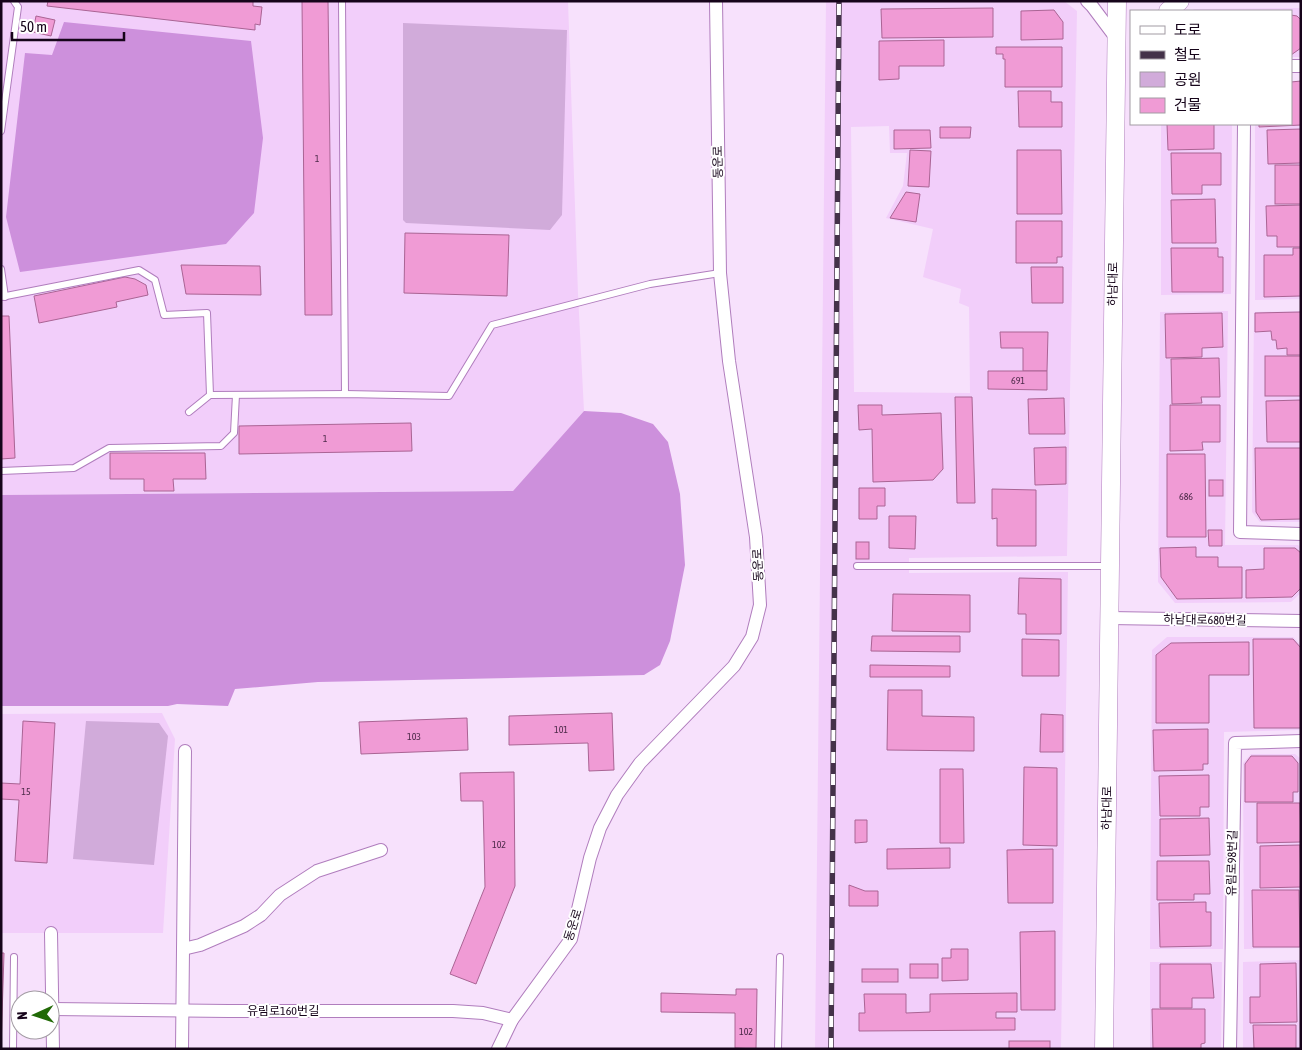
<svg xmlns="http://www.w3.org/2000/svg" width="1302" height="1050" viewBox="0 0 1302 1050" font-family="'Asap Condensed','Noto Sans KR',sans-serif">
<rect width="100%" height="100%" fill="#f7e1fc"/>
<g fill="#f2cefa" fill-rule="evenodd">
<polygon points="1,1 568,1 578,294 584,411 513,491 1,495"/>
<path d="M826,1H1064L1077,11L1067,556L909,558V573L1068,572L1061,1049H815ZM889,126L890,153H907L903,186L886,218L933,229L923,277L961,289L959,303L969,307L970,393L854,392L851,127Z"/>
<polygon points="1301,8 1301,57 1291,57 1291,11 1192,11 1194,9"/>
<polygon points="1291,81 1301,81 1301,299 1255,300 1255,124 1291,124"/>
<polygon points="1161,124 1232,124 1231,294 1161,295"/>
<polygon points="1228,311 1225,545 1298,545 1301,547 1301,593 1291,602 1175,603 1158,582 1160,312"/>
<polygon points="1301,311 1301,522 1260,522 1252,512 1254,312"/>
<polygon points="1167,637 1293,637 1301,645 1301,730 1224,732 1223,949 1150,949 1152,650"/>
<polygon points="162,713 175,739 163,933 1,933 1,714"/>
<polygon points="1251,754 1295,754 1301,759 1301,948 1244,949 1243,763"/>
<polygon points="1301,960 1301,1049 1243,1049 1243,962"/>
<polygon points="1150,962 1222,962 1221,1049 1150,1049"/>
</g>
<g fill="#d1abda">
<polygon points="403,23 567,30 562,215 550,230 406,223 403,220"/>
<polygon points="86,721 159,723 168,736 154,865 73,859"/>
</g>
<g fill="#cd90dc">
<polygon points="64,22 251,41 263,138 254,213 226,244 20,272 6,217 25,53 52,55"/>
<polygon points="584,411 621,413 653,424 668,442 680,494 685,565 670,641 660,665 644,675 318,682 235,689 228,706 177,704 168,706 1,706 1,495 513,491"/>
</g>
<g fill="#f09bd5" stroke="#aa6494">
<polygon points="48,1 253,1 253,6 262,7 260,25 255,24 255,30 47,6"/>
<polygon points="302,1 328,1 332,315 305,315"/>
<polygon points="993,8 993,37 882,38 881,9"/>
<polygon points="1054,10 1063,22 1063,39 1021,40 1021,11"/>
<polygon points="1291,15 1297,16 1301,20 1301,48 1291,55"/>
<polygon points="36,16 55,20 51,36 33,32"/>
<polygon points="944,40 944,66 899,66 899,79 879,80 879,41"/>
<polygon points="996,47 1062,47 1062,87 1005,87 1005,59 1003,59 1003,54 996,54"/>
<polygon points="1301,81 1301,125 1259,127 1259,124 1291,124 1291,82"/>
<polygon points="1018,91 1051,91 1051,102 1062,102 1062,127 1019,127"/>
<polygon points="1167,124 1214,124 1214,149 1168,150"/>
<polygon points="940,127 971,127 970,138 940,138"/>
<polygon points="1301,129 1301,163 1268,164 1267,130"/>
<polygon points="894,130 930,130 931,148 894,149"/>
<polygon points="910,150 931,151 929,187 908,186"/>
<polygon points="1017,150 1061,150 1062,214 1017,214"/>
<polygon points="1171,153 1221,153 1221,185 1202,185 1202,194 1172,194"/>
<rect x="1275" y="165" width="26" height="39"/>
<polygon points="906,192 920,194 916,222 890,218"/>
<polygon points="1215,199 1216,243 1172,243 1171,200"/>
<polygon points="1301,205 1301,247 1277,247 1277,236 1267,236 1266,206"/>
<polygon points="1016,221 1062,221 1062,257 1057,257 1057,263 1016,263"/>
<polygon points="405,233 509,235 507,296 404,293"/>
<polygon points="1171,248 1218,248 1218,257 1223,257 1223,292 1172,292"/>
<polygon points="1293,248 1301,248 1301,296 1264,297 1264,255 1293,255"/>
<polygon points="181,265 260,266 261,295 186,294"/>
<polygon points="1031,267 1063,267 1063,303 1032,303"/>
<polygon points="125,277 135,279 146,285 148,295 116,302 117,307 39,323 34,296"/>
<polygon points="1301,312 1301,355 1287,355 1287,348 1277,349 1276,340 1272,340 1271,331 1255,332 1255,313"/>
<polygon points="1222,313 1223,347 1202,348 1202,357 1166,358 1165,314"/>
<polygon points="1,316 9,316 15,458 1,459"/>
<polygon points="1000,332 1048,332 1047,371 1023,371 1023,348 1001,348"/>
<rect x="1265" y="356" width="36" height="40"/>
<polygon points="1219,358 1220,397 1201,397 1202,403 1172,404 1171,359"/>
<polygon points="988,371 1047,371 1047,390 988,389"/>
<polygon points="955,397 972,397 975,503 957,503"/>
<polygon points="1064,398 1065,434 1029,434 1028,399"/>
<polygon points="1301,400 1301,442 1267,442 1266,401"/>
<polygon points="858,405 882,405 882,415 941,413 943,469 933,480 873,482 872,429 859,430"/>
<polygon points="1170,405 1220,405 1220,442 1202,442 1203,450 1170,451"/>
<polygon points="411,423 412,451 239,454 239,426"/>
<polygon points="1066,447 1066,484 1035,485 1034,448"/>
<polygon points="1255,448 1301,448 1301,519 1261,520 1256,512"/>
<polygon points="110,453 205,453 206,479 173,479 174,491 144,491 144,479 110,479"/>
<polygon points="1167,454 1205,454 1206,537 1167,537"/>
<rect x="1209" y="480" width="14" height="16"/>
<polygon points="859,488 885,488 885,506 877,506 877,519 859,519"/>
<polygon points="992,489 1036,490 1036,546 997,546 997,518 992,519"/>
<polygon points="889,516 916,516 915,549 889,548"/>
<polygon points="1208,530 1222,530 1222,546 1209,546"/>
<rect x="856" y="542" width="13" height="17"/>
<polygon points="1196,547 1196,557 1218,557 1218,567 1242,567 1242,598 1177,599 1161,577 1160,548"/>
<polygon points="1264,548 1295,548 1301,553 1301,588 1292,597 1246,598 1246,570 1264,569"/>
<polygon points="1019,578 1061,579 1061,634 1026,634 1026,614 1018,614"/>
<polygon points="893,594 970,595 970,632 892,631"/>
<polygon points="872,636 960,636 960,652 871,651"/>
<polygon points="1022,639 1059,640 1059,676 1022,676"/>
<polygon points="1253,639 1293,639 1301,648 1301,728 1254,728"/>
<polygon points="1249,642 1249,675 1209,675 1209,723 1156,723 1156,655 1171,643"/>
<polygon points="870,665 950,666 950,677 870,677"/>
<polygon points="888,690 922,690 922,716 974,717 974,751 887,750"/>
<polygon points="612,713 614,770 589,771 588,743 509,745 509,716"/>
<polygon points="1041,714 1063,715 1063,752 1040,752"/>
<polygon points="467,718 468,750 361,754 359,722"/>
<polygon points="23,721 55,723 47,863 15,861 19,800 1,799 1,783 20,784"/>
<polygon points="1208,729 1208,764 1203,764 1203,770 1154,771 1153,730"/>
<polygon points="1251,756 1292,756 1298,763 1298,792 1293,792 1293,802 1245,802 1245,764"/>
<polygon points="1024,767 1057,768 1057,846 1023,845"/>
<polygon points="940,769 963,769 964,843 940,843"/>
<polygon points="514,772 515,886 476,984 450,974 485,887 483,801 461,801 460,773"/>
<polygon points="1209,775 1209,807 1200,807 1200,816 1160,816 1159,776"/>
<polygon points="1257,803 1300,803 1301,842 1257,843"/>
<polygon points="1209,818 1210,855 1160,856 1160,819"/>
<polygon points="855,820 867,820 867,842 855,843"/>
<polygon points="1300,845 1301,887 1260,888 1260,846"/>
<polygon points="950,848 950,868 887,869 887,849"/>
<polygon points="1053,849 1053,903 1008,903 1007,850"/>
<polygon points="1157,861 1209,861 1210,894 1194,894 1194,900 1157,900"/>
<polygon points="849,885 865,891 878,891 878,906 849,906"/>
<polygon points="1252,890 1299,890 1300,947 1253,947"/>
<polygon points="1206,902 1206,912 1211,912 1211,946 1160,947 1159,903"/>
<polygon points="1055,931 1055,1010 1021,1010 1020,932"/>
<polygon points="951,949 968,949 968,980 942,981 942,958 951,958"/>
<polygon points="1,953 4,953 1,1049"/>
<polygon points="1296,963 1297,1022 1250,1023 1250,997 1260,997 1260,964"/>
<rect x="910" y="964" width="28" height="14"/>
<polygon points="1160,964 1211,964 1214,998 1192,998 1192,1008 1160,1008"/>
<rect x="862" y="969" width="36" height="13"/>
<polygon points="736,989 757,989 756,1049 735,1048 735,1013 661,1012 661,993 736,995"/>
<polygon points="1017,993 1017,1012 996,1012 996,1018 1015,1018 1015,1030 859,1031 859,1013 865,1013 864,994 906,994 906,1013 930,1012 930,994"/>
<polygon points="1152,1009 1205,1009 1205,1043 1201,1044 1201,1049 1153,1049"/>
<polygon points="1253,1025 1296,1025 1296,1049 1254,1049"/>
<rect x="1009" y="1041" width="41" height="8"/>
</g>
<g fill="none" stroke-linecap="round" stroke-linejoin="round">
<defs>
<g id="lane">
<polyline points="342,1 345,394"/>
<polyline points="1,131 18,7 14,1"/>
<polyline points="1,269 5,297"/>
<polyline points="1,297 139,270 155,280 164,315 207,313 210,395"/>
<polyline points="189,412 210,395 345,394 449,396 492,325 650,284 720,273"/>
<polyline points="1,471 74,468 109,448 221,446 234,433 236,395"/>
<polyline points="857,566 1108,566"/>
<polyline points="13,1049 14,957"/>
<polyline points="778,1049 780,957"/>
</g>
<g id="street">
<polyline points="1087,1 1092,6 1116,38"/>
<polyline points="1291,66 1301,66"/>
<polyline points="1244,124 1240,532 1301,534"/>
<polyline points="1109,618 1301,621"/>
<polyline points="51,933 53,1049"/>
<polyline points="183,949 200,945 244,926 261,915 280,895 317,871 381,850"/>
<polyline points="52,1009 228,1011 453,1011 483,1013 512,1020"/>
<polyline points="182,1049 185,751"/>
<polyline points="498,1049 512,1020 571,939 590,858 600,828 617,795 640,763 734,666 752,637 760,605 756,537 729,361 720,273 716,1"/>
<polyline points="1230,1049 1235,743 1301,741"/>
</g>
<g id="secondary">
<polyline points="1168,11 1180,1"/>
<polyline points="1104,1049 1117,1"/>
</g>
</defs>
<use href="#lane" stroke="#b07dbd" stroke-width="8"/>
<use href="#street" stroke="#b07dbd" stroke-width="14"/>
<use href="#secondary" stroke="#b07dbd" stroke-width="19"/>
<use href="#lane" stroke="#fff" stroke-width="6"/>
<use href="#street" stroke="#fff" stroke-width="12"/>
<use href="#secondary" stroke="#fff" stroke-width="18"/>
<defs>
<polyline id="rail" points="831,1049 839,1"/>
</defs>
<use href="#rail" stroke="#443249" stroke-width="5.5"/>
<use href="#rail" stroke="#fff" stroke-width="4" stroke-dasharray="11" stroke-linecap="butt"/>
</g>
<g text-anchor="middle" stroke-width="4" stroke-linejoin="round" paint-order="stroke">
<g font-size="10" fill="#4c2a49">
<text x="317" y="162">1</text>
<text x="1018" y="384">691</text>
<text x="325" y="442">1</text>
<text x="1186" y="500">686</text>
<text x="561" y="733">101</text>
<text x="414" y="740">103</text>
<text x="26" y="795">15</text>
<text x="499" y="848">102</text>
<text x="746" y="1035">102</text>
</g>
<g font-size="12" fill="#16041a" stroke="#fff">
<text transform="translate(718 162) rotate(-91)" y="4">동운로</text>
<text transform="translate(1113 284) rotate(-89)" y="4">하남대로</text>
<text transform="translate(758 565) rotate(-93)" y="4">동운로</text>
<text transform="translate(1205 620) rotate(1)" y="4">하남대로680번길</text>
<text transform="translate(1107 808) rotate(-89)" y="4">하남대로</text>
<text transform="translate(1232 863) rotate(-89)" y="4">유림로98번길</text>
<text transform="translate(573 925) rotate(-72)" y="4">동운로</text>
<text x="283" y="1015">유림로160번길</text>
</g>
</g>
<rect width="1302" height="1050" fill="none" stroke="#16041a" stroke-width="5"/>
<rect x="1130" y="10" width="162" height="115" fill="#ffffff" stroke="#a29ba3"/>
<rect x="1140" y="26" width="25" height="8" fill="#ffffff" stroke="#a29ba3"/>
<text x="1174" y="35" font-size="15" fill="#16041a">도로</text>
<rect x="1140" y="51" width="25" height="8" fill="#443249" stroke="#a29ba3"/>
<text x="1174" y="60" font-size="15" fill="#16041a">철도</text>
<rect x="1140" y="72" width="25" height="15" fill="#d1abda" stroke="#a29ba3"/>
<text x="1174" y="85" font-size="15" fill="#16041a">공원</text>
<rect x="1140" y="98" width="25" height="15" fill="#f09bd5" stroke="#a29ba3"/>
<text x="1174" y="110" font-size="15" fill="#16041a">건물</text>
<g transform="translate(35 1015) rotate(267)"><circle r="24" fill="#ffffff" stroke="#a29ba3"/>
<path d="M0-4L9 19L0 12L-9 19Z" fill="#216a06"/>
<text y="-8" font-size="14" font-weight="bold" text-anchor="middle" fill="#16041a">N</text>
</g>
<path d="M12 32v8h112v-8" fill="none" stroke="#16041a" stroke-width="2.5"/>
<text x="20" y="32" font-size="15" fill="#16041a" stroke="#ffffff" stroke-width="4" paint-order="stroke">50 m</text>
</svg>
